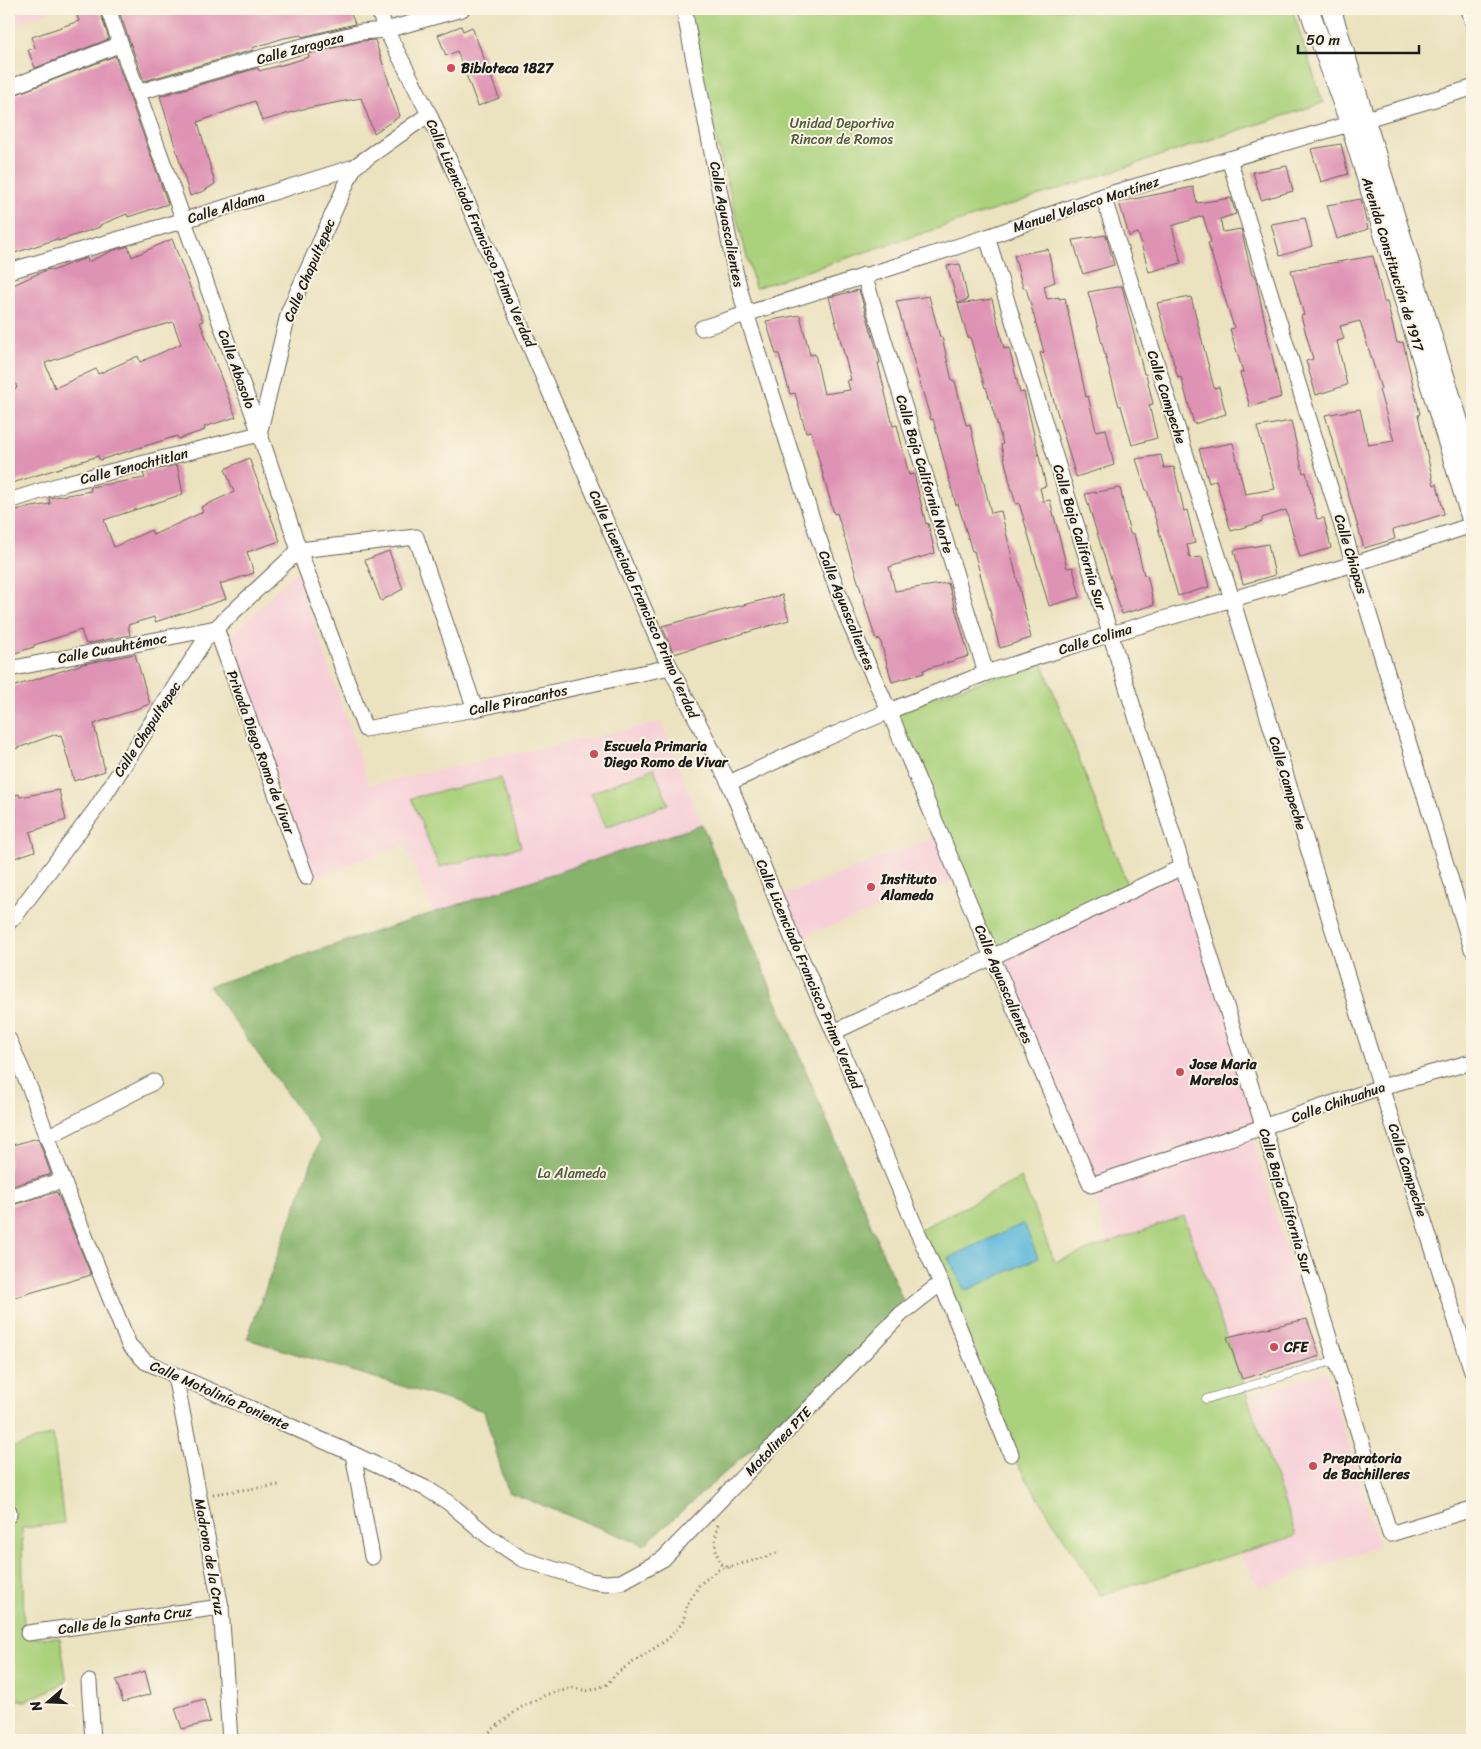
<svg xmlns="http://www.w3.org/2000/svg" width="1481" height="1749" viewBox="0 0 1481 1749" font-family="Sriracha,sans-serif">
<rect width="100%" height="100%" fill="#fcf5e5"/>
<filter id="ink" filterUnits="userSpaceOnUse"><feTurbulence type="fractalNoise" baseFrequency=".02" numOctaves="2"/><feDisplacementMap in="SourceGraphic" scale="10" xChannelSelector="R" yChannelSelector="G"/><feConvolveMatrix kernelMatrix="1 2 1 2 8 2 1 2 1" color-interpolation-filters="sRGB"/></filter>
<filter id="wash" filterUnits="userSpaceOnUse"><feTurbulence type="fractalNoise" baseFrequency=".0096" numOctaves="4" result="noise"/><feDisplacementMap in="SourceGraphic" scale="20" xChannelSelector="R" yChannelSelector="G"/><feGaussianBlur stdDeviation="1.12" result="paint"/><feColorMatrix in="noise" values="0 0 0 0 0 0 0 0 0 0 0 0 0 0 0 0 0 1.4 0 .05"/><feComposite in="paint" operator="in"/></filter>
<g filter="url(#wash)">
<rect width="100%" height="100%" fill="#ebe2bf"/>
<g fill="#f6cfd8">
<polygon points="9,9 51,9 52,10 9,26"/>
<polygon points="296,571 369,785 661,722 702,825 434,914 404,844 315,878 223,644"/>
<polygon points="941,835 960,879 793,940 784,895"/>
<polygon points="1182,867 1263,1128 1251,1132 1307,1319 1227,1337 1184,1216 1108,1243 1091,1185 992,957"/>
<polygon points="1326,1372 1379,1546 1259,1588 1239,1553 1296,1535 1249,1397"/>
</g>
<g fill="#aad17c" stroke="#63764c">
<polygon points="682,9 1292,9 1323,103 755,288"/>
<polygon points="1042,662 1130,892 992,957 889,711"/>
<polygon points="654,768 668,804 606,827 591,793"/>
<polygon points="501,778 521,847 439,867 411,798"/>
<polygon points="1021,1178 1055,1262 1184,1216 1296,1536 1100,1595 1011,1454 917,1231"/>
<polygon points="53,1434 64,1523 22,1528 24,1638 60,1638 67,1682 26,1701 9,1698 9,1449"/>
</g>
<polygon fill="#87b36c" stroke="#526844" points="702,825 907,1310 644,1545 508,1492 484,1411 247,1339 320,1140 209,986"/>
<polygon fill="#5cb8da" stroke="#3c6a7b" points="1024,1223 1038,1258 965,1291 948,1258"/>
<g id="blocks">
<g fill="#df93b4" fill-rule="evenodd">
<polygon points="75,9 99,9 109,39 35,68 28,50 35,48 32,37 79,21"/>
<polygon points="118,9 349,9 355,24 302,37 301,35 284,38 252,48 253,50 144,81"/>
<polygon points="461,26 463,31 472,27 499,98 478,106 457,51 446,56 438,35"/>
<polygon points="375,40 400,116 374,133 361,98 303,109 262,121 255,101 198,122 215,184 204,191 190,196 160,96 258,68 259,71 289,63 309,57 308,54 362,41"/>
<polygon points="115,56 168,204 128,217 127,214 100,225 100,227 58,241 57,239 9,255 9,97"/>
<polygon points="1341,144 1348,174 1321,182 1311,149"/>
<polygon points="1287,166 1293,191 1261,200 1253,172"/>
<polygon points="1193,187 1197,203 1231,198 1236,214 1220,219 1223,232 1241,229 1252,275 1255,275 1281,397 1250,407 1240,373 1243,372 1230,329 1234,328 1208,243 1211,242 1203,216 1172,226 1181,263 1149,272 1138,233 1129,236 1119,202"/>
<polygon points="1361,199 1368,229 1337,239 1327,205"/>
<polygon points="1305,218 1312,246 1280,256 1271,224"/>
<polygon points="1106,235 1114,265 1083,274 1073,240"/>
<path d="M172,239L203,321L200,322L236,417L204,427L205,430L178,439L177,436L100,460L98,456L9,484V392L17,388L9,364V287L46,270L51,269L52,271L69,264L87,258L88,262L112,251L128,246L132,257ZM173,322L181,344L140,362L138,356L98,374L96,369L55,388L45,363L131,334Z"/>
<polygon points="1048,249 1055,282 1044,286 1047,299 1059,297 1059,299 1065,298 1086,397 1088,396 1096,431 1106,429 1114,465 1076,477 1040,353 1044,352 1026,288 1023,288 1014,255"/>
<polygon points="1373,256 1384,302 1387,302 1397,343 1403,342 1420,414 1418,415 1434,485 1437,484 1444,514 1393,530 1395,539 1364,548 1325,415 1360,409 1368,445 1394,441 1379,390 1381,389 1360,321 1340,326 1344,339 1337,341 1347,385 1316,395 1306,361 1313,359 1301,316 1304,315 1291,270"/>
<polygon points="960,264 968,300 958,303 947,266"/>
<polygon points="1122,286 1144,374 1146,374 1153,404 1149,405 1157,438 1132,445 1121,406 1119,406 1088,292"/>
<polygon points="859,290 878,354 880,363 878,363 893,426 897,425 909,475 914,474 926,524 928,523 935,553 889,567 895,591 948,583 969,656 923,670 924,673 892,682 880,639 876,640 837,513 834,514 811,431 806,432 795,393 790,394 779,354 776,354 766,321 800,315 810,355 815,354 824,394 850,390 847,380 851,380 829,297"/>
<polygon points="929,296 940,337 942,337 952,381 955,381 966,425 970,424 991,513 1001,511 1031,638 1000,648 974,551 972,551 958,504 956,505 933,419 931,420 896,301"/>
<polygon points="1191,297 1214,388 1219,387 1226,414 1194,424 1181,377 1178,378 1157,303"/>
<polygon points="992,299 1004,349 1009,348 1020,393 1024,392 1046,486 1040,488 1043,501 1050,500 1067,568 1073,567 1080,597 1049,606 1019,503 1016,504 1011,487 1001,445 1003,444 986,387 985,388 970,337 968,338 958,304"/>
<polygon points="1291,421 1303,473 1306,472 1317,519 1324,518 1331,548 1300,557 1286,510 1262,518 1262,522 1231,531 1216,480 1209,483 1199,449 1233,443 1245,494 1275,489 1257,427"/>
<polygon points="1161,455 1164,468 1174,467 1184,511 1187,510 1195,543 1187,545 1190,558 1202,557 1209,587 1178,596 1147,490 1146,490 1136,459"/>
<polygon points="249,458 280,541 247,552 254,573 220,584 226,599 155,622 154,617 128,625 130,635 86,644 81,630 34,645 34,647 9,655 9,511 50,504 49,498 91,491 90,487 145,478 143,473 177,465 183,494 104,520 114,547 151,530 153,535 203,512 201,507 234,492 225,469"/>
<polygon points="1120,488 1130,534 1134,534 1144,575 1147,575 1154,605 1122,614 1085,494"/>
<polygon points="1268,544 1275,575 1243,584 1234,550"/>
<polygon points="389,551 403,589 381,601 365,560"/>
<polygon points="782,595 789,620 674,654 662,626"/>
<polygon points="135,654 150,704 94,724 105,771 74,781 61,735 57,736 57,734 9,751 9,688 83,664"/>
<polygon points="59,790 66,820 30,832 35,851 9,860 9,797 19,794 20,797"/>
<polygon points="38,1138 51,1174 9,1187 9,1146"/>
<polygon points="57,1192 91,1275 9,1299 9,1206"/>
<polygon points="1307,1319 1320,1356 1242,1379 1227,1337"/>
<polygon points="145,1671 151,1694 123,1702 116,1680"/>
<polygon points="204,1699 210,1722 182,1729 175,1708"/>
</g>
</g>
</g>
<g filter="url(#ink)">
<use href="#blocks" fill-opacity="0" stroke="#646155" stroke-width="1"/>
<g fill="none" stroke-linecap="round" stroke-linejoin="round">
<defs>
<polyline id="service" points="1206,1399 1336,1360"/>
<g id="minor">
<polyline points="108,9 252,411 299,550 365,729 475,709 670,667"/>
<polyline points="378,9 386,30 429,114 665,657 729,783 793,940 834,1032 917,1231 941,1283 1011,1454"/>
<polyline points="684,9 735,271 746,313 815,528 849,622 889,711 992,957 1091,1185 1381,1087 1472,1062"/>
<polyline points="1469,9 1472,20"/>
<polyline points="9,88 121,44"/>
<polyline points="139,92 295,48 361,32 386,30 462,9"/>
<polyline points="1229,159 1472,949"/>
<polyline points="1103,196 1232,599 1381,1087 1472,1371"/>
<polyline points="987,237 1390,1534 1472,1509"/>
<polyline points="9,271 175,223 354,167 429,114"/>
<polyline points="864,275 986,673"/>
<polyline points="702,328 987,237 1103,196 1472,88"/>
<polyline points="9,501 66,483 259,434 289,311 354,167"/>
<polyline points="9,669 216,628 306,877"/>
<polyline points="729,783 808,746 889,711 986,673 1111,634 1354,564 1472,525"/>
<polyline points="9,922 16,915 95,810 206,638 216,628 299,550 416,537 475,709"/>
<polyline points="834,1032 1182,867"/>
<polyline points="9,1040 31,1091 68,1194 129,1345 146,1362 353,1454 427,1489 448,1502 488,1536 522,1559 590,1581 606,1583 621,1582 663,1559 901,1314 941,1283"/>
<polyline points="47,1137 154,1082"/>
<polyline points="9,1197 63,1180"/>
<polyline points="175,1376 221,1607 230,1740"/>
<polyline points="353,1454 372,1557"/>
<polyline points="9,1511 9,1515"/>
<polyline points="28,1633 221,1607"/>
<polyline points="89,1682 93,1740"/>
</g>
<g id="tertiary">
<polyline points="1309,9 1350,124 1472,521"/>
<polyline points="1331,9 1472,465"/>
</g>
</defs>
<use href="#service" stroke="#646155" stroke-width="9"/>
<use href="#minor" stroke="#646155" stroke-width="17"/>
<use href="#tertiary" stroke="#646155" stroke-width="21"/>
<g stroke="#646155" stroke-width="3" stroke-dasharray="1 4" stroke-linecap="butt">
<polyline points="213,1494 279,1485"/>
<path d="M718,1525C714,1539 714,1550 721,1564L731,1567"/>
<polyline points="443,1740 469,1737 479,1740 520,1708 548,1694 573,1688 589,1691 606,1685 617,1673 668,1639 683,1622 687,1605 700,1584 718,1570 770,1556 780,1551"/>
<polyline points="1447,1740 1472,1735"/>
</g>
<use href="#service" stroke="#fff" stroke-width="8"/>
<use href="#minor" stroke="#fff" stroke-width="15"/>
<use href="#tertiary" stroke="#fff" stroke-width="19"/>
</g>
</g>
<g fill="#d1495b" stroke="#fcf5e5" stroke-width="2">
<circle cx="451" cy="68" r="5"/>
<circle cx="594" cy="754" r="5"/>
<circle cx="871" cy="887" r="5"/>
<circle cx="1180" cy="1072" r="5"/>
<circle cx="1274" cy="1347" r="5"/>
<circle cx="1313" cy="1466" r="5"/>
</g>
<g text-anchor="middle" stroke-width="4" stroke-linejoin="round" paint-order="stroke">
<g font-size="14" fill="#1c1c1c" stroke="#fcf5e5">
<text transform="translate(300 48) rotate(-15)" y="5">Calle Zaragoza</text>
<text transform="translate(1086 204) rotate(-18)" y="5">Manuel Velasco Martínez</text>
<text transform="translate(226 207) rotate(-17)" y="5">Calle Aldama</text>
<text transform="translate(727 224) rotate(79)" y="5">Calle Aguascalientes</text>
<text transform="translate(481 233) rotate(66)" y="5">Calle Licenciado Francisco Primo Verdad</text>
<text transform="translate(1393 264) rotate(73)" y="5">Avenida Constitución de 1917</text>
<text transform="translate(309 270) rotate(-67)" y="5">Calle Chapultepec</text>
<text transform="translate(237 369) rotate(70)" y="5">Calle Abasolo</text>
<text transform="translate(1167 397) rotate(72)" y="5">Calle Campeche</text>
<text transform="translate(134 466) rotate(-14)" y="5">Calle Tenochtitlan</text>
<text transform="translate(925 474) rotate(73)" y="5">Calle Baja California Norte</text>
<text transform="translate(1080 537) rotate(73)" y="5">Calle Baja California Sur</text>
<text transform="translate(1351 554) rotate(73)" y="5">Calle Chiapas</text>
<text transform="translate(644 604) rotate(66)" y="5">Calle Licenciado Francisco Primo Verdad</text>
<text transform="translate(847 610) rotate(68)" y="5">Calle Aguascalientes</text>
<text transform="translate(1095 639) rotate(-17)" y="5">Calle Colima</text>
<text transform="translate(112 648) rotate(-11)" y="5">Calle Cuauhtémoc</text>
<text transform="translate(518 700) rotate(-12)" y="5">Calle Piracantos</text>
<text transform="translate(147 729) rotate(-57)" y="5">Calle Chapultepec</text>
<text transform="translate(261 752) rotate(70)" y="5">Privada Diego Romo de Vivar</text>
<text transform="translate(1288 783) rotate(73)" y="5">Calle Campeche</text>
<text transform="translate(809 974) rotate(67)" y="5">Calle Licenciado Francisco Primo Verdad</text>
<text transform="translate(1004 984) rotate(67)" y="5">Calle Aguascalientes</text>
<text transform="translate(1338 1102) rotate(-19)" y="5">Calle Chihuahua</text>
<text transform="translate(1408 1170) rotate(72)" y="5">Calle Campeche</text>
<text transform="translate(1286 1201) rotate(73)" y="5">Calle Baja California Sur</text>
<text transform="translate(220 1395) rotate(24)" y="5">Calle Motolinía Poniente</text>
<text transform="translate(778 1441) rotate(-46)" y="5">Motolinea PTE</text>
<text transform="translate(210 1557) rotate(80)" y="5">Madrono de la Cruz</text>
<text transform="translate(125 1620) rotate(-8)" y="5">Calle de la Santa Cruz</text>
</g>
<g font-size="14" font-weight="bold" fill="#1c1c1c" stroke="#fcf5e5" text-anchor="start">
<text x="461" y="73">Bibloteca 1827</text>
<text x="604" y="751">Escuela Primaria<tspan x="604" dy="16">Diego Romo de Vivar</tspan></text>
<text x="881" y="884">Instituto<tspan x="881" dy="16">Alameda</tspan></text>
<text x="1190" y="1069">Jose Maria<tspan x="1190" dy="16">Morelos</tspan></text>
<text x="1284" y="1352">CFE</text>
<text x="1323" y="1463">Preparatoria<tspan x="1323" dy="16">de Bachilleres</tspan></text>
</g>
<g font-size="14" fill="#4e5b3e" stroke="#fcf5e5">
<text x="842" y="128">Unidad Deportiva<tspan x="842" dy="16">Rincon de Romos</tspan></text>
<text x="572" y="1178">La Alameda</text>
</g>
</g>
<rect width="1481" height="1749" fill="none" stroke="#fcf5e5" stroke-width="30"/>
<g transform="translate(48 1702) rotate(251)" stroke="#fcf5e5" stroke-width="4" paint-order="stroke">
<path d="M0-4L9 19L0 12L-9 19Z" fill="#1c1c1c"/>
<text y="-8" font-size="14" font-weight="bold" text-anchor="middle" fill="#1c1c1c">N</text>
</g>
<path d="M1298 45v8h121v-8" fill="none" stroke="#1c1c1c" stroke-width="2.5"/>
<text x="1306" y="45" font-size="15" fill="#1c1c1c" stroke="#fcf5e5" stroke-width="4" paint-order="stroke">50 m</text>
</svg>
